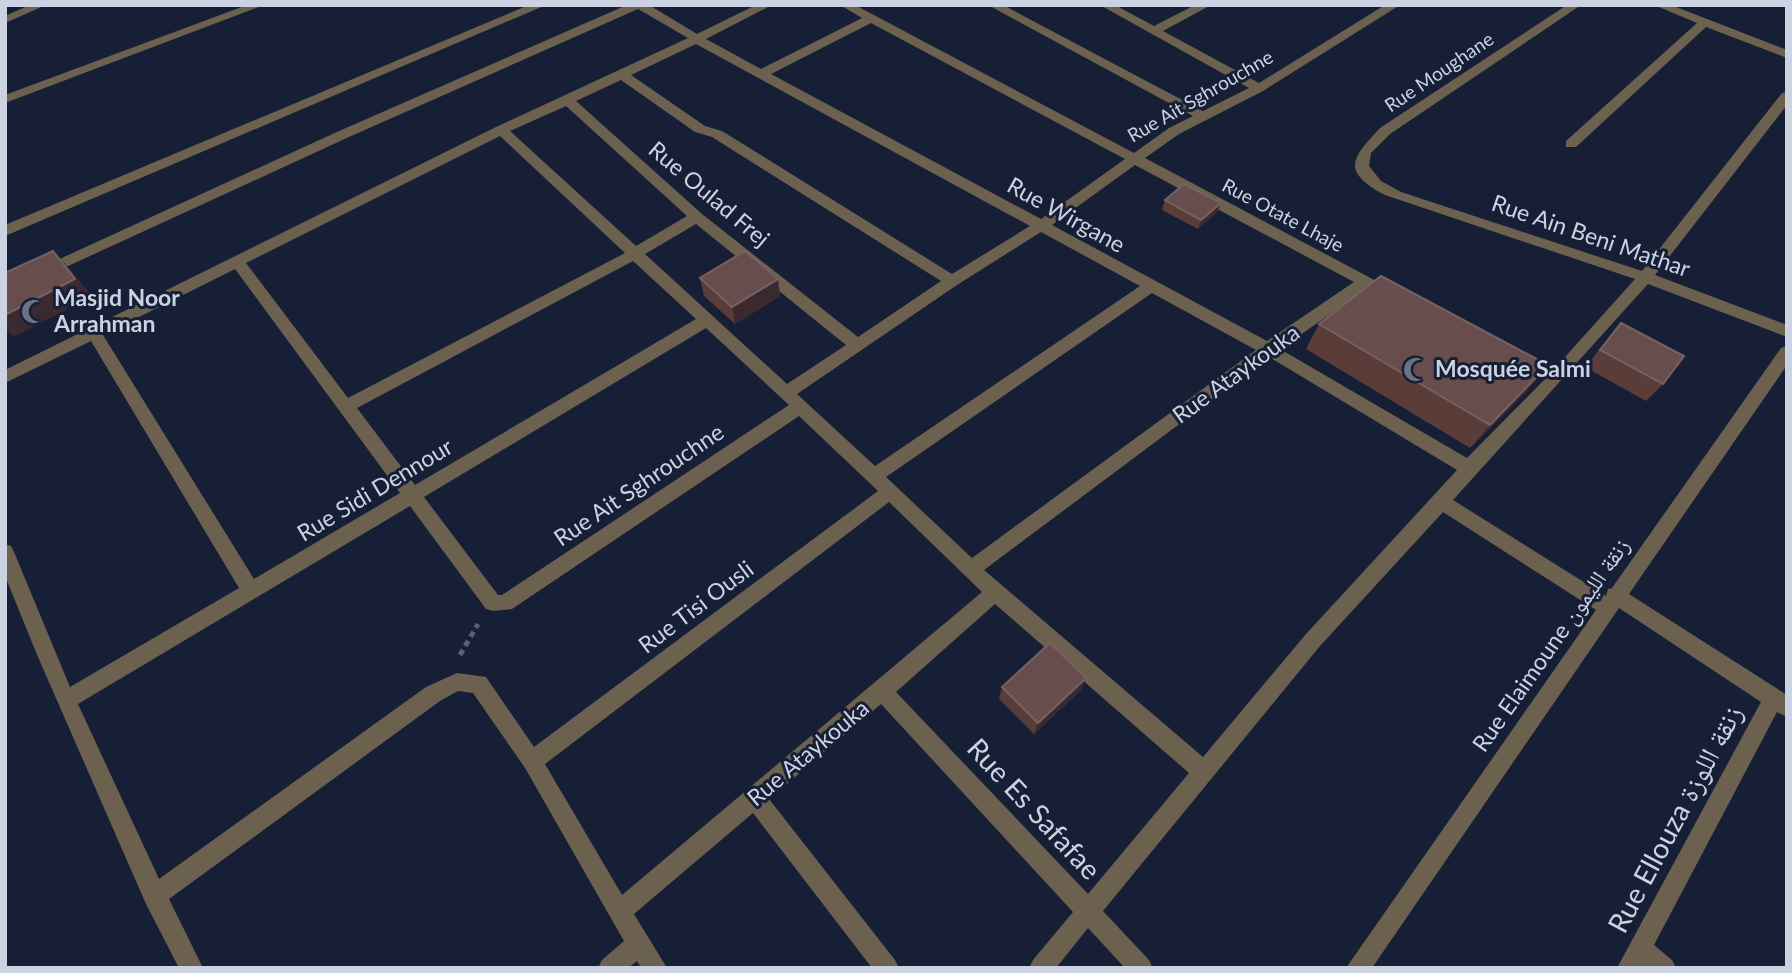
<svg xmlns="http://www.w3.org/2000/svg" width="1792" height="973" viewBox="0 0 1792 973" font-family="Lato,'Noto Naskh Arabic',sans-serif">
<rect width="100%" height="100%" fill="#171f37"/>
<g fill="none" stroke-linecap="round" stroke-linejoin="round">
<polyline stroke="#586075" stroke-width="5" stroke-dasharray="6 4.5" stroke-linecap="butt" points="460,655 478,624"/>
<g fill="#6b614e" fill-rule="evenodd">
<polygon points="30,5 46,5 5,23 5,16"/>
<polygon points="247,5 264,5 5,103 5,95"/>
<polygon points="529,5 546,5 5,236 5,225"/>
<path d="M627,5H649L697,34L756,5H772L706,39L761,69L862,18L840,5H855L1134,153L1169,128L1193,116L988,5H1003L1203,111L1249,88L1100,5H1115L1154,26L1195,5H1211L1163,31L1259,83L1385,5H1400L1263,91L1179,134L1145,158L1395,291L1398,295L1395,299L1390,300L1366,289L1280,349L1467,458L1548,376L1635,279L1385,195C1340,171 1352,158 1380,128L1567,5H1581L1390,134L1371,153L1369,166L1381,181L1401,192L1642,271L1782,93L1787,92V105L1655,275L1787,325V337L1648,284L1453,500L1606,596L1608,589L1612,588L1781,348L1787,346V365L1629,594L1787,695V717L1777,712L1654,945L1672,960L1676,968L1643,966L1642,968H1617L1761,702L1619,608L1372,968H1346L1596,610L1443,512L1320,646L1103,911L1149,960L1153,968H1125L1088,928L1056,968H1029L1033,960L1073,912L881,704L769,799L895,960L899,968H872L753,813L634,914L667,968H641L637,961L628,968H598L602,960L624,941L525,768L473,693L458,691L440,701L169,899L203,968H179L146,904L38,657L5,576V544L11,546L14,552L70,687L239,588L91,341L5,383V370L496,127L688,38L638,9L349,137L5,295V284L339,131ZM871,23L1125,159L1041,219L771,74ZM696,44L1030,226L952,274L722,131L705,126L631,75ZM621,80L695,132L712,137L941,281L858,337L702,214L576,101ZM566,106L687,216L636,246L510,131ZM500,136L625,253L348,398L246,263ZM1135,165L1354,282L1267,341L1052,225ZM696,224L846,345L787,384L645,254ZM1041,232L1140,286L875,466L797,394L957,285ZM633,261L696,319L415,485L357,408ZM235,269L400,493L254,579L103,335ZM1152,293L1256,350L972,558L886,477ZM706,328L789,405L502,595H498L424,497ZM1269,357L1457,470L1306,634L1203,757L984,570ZM799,416L878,491L534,747L486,677L457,673L426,687L159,879L78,704L410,506L486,609L493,611L512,609ZM889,502L982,592L622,895L545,764ZM995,604L1189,773L1088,894L896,692Z"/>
<polygon points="1654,5 1671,5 1787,50 1787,58 1706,27 1576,147 1566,147 1566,141 1697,23"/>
</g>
</g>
<g fill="#5a3d39">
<polygon points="1165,200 1221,203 1217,212 1198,229 1162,210"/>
<polygon points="700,278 780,296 735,324 704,296"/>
<polygon points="1621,323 1663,384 1646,401 1585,367"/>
<polygon points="1319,324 1528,390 1470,448 1306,349"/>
<polygon points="1086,678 1081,690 1034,734 999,699 1002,687"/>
</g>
<g fill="#3a2a30">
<polygon points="1221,203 1217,212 1198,229 1201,220"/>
<polygon points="53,251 70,269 92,296 14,337 5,329 5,315"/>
<polygon points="778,279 780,296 735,324 732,307"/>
<polygon points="1548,365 1528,390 1470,448 1490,425"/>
<polygon points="1086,678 1081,690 1034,734 1038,723"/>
</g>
<g fill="#674d4b" stroke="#766263" stroke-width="2">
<polygon points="1184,184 1221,203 1201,220 1165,200"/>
<polygon points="53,251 75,279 5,315 5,273"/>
<polygon points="745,251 778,279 732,307 700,278"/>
<polygon points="1381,276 1548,365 1490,425 1319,324"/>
<polygon points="1621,323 1684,356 1663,384 1600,350"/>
<polygon points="1050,643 1086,678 1038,723 1002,687"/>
</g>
<defs>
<symbol id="mosque-bare" viewBox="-9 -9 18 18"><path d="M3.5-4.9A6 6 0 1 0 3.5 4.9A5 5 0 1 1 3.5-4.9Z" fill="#6b7280" stroke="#171f37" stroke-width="2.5" paint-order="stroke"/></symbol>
</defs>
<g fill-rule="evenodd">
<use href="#mosque-bare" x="16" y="294" width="35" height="35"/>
<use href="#mosque-bare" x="1398" y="352" width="35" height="35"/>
</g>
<g text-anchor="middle" stroke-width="6" stroke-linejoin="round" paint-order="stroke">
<g font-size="19" fill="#cbd2e2" stroke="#171f37">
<text transform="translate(1439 72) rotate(-34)" y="7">Rue Moughane</text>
<text transform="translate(1200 96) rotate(-30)" y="7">Rue Ait Sghrouchne</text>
<text transform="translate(1283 215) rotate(28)" y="7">Rue Otate Lhaje</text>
</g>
<g font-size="23" fill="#cbd2e2" stroke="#171f37">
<text transform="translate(709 194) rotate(40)" y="8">Rue Oulad Frej</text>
<text transform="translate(1066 215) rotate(29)" y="8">Rue Wirgane</text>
<text transform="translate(1591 236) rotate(19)" y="8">Rue Ain Beni Mathar</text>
<text transform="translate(1236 374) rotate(-36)" y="8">Rue Ataykouka</text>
<text transform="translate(639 485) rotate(-34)" y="8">Rue Ait Sghrouchne</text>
<text transform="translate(375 490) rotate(-31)" y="8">Rue Sidi Dennour</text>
<text transform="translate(696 607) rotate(-37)" y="8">Rue Tisi Ousli</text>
<text transform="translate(1551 645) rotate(-55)" y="8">Rue Elaimoune زنقة الليمون</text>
<text transform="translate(808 753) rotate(-40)" y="8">Rue Ataykouka</text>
</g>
<g font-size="23" font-weight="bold" fill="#cbd2e2" stroke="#171f37" text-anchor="start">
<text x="54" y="306">Masjid Noor<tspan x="54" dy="26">Arrahman</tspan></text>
<text x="1435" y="377">Mosquée Salmi</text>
</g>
<g font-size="28" fill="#cbd2e2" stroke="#171f37">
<text transform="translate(1034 809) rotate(47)" y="10">Rue Es Safafae</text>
<text transform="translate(1675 819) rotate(-62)" y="10">Rue Ellouza زنقة اللوزة</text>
</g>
</g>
<rect width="1792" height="973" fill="none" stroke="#cbd2e2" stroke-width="14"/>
</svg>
